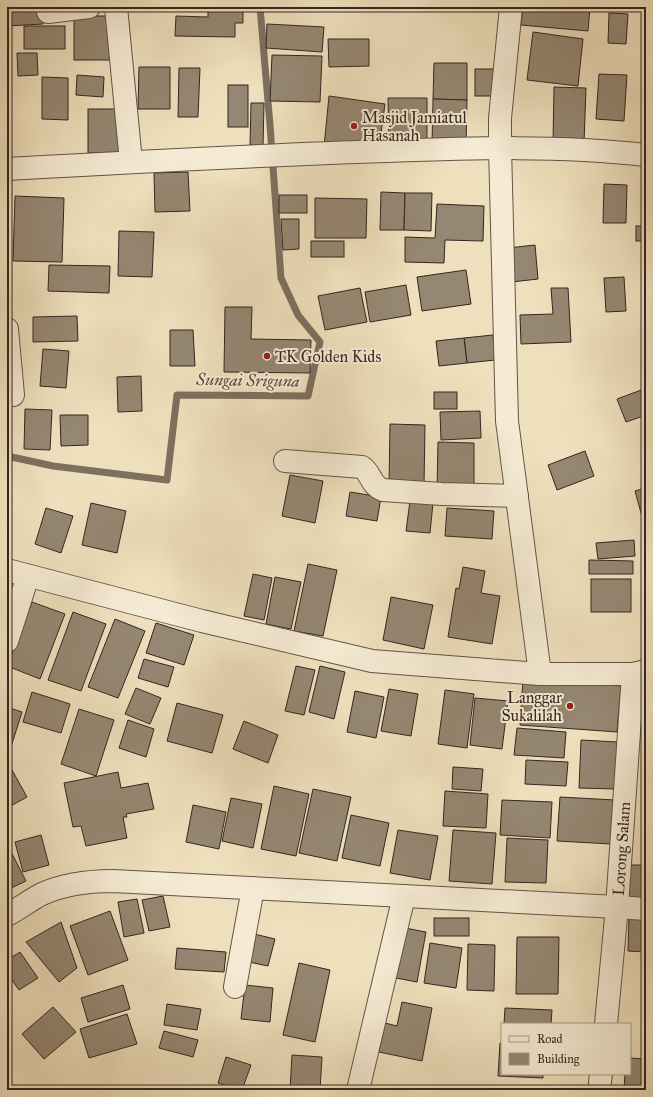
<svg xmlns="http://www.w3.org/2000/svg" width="653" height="1097" viewBox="0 0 653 1097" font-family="'IM FELL Great Primer',serif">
<rect width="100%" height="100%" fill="#efe0bd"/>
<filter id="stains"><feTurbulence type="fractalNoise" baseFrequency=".005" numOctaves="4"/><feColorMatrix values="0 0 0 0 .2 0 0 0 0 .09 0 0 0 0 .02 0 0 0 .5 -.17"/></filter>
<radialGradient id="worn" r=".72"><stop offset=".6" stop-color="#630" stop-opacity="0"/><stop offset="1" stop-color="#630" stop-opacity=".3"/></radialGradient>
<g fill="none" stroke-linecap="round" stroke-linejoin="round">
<polyline stroke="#7d705f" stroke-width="7" points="7,456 53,466 167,480 177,395 308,396 320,342 298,315 281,278 270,125 260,7"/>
</g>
<g fill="#958772" stroke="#332621">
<polygon points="7,7 42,7 43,24 7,26"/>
<polygon points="208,7 243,7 243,23 235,23 235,37 175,36 176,16 208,17"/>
<polygon points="523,7 590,7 588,31 521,25"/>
<polygon points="609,13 628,14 626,44 608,43"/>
<rect x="74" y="16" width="38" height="44"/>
<polygon points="267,24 324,27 322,52 266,48"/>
<rect x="24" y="26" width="41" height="23"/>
<polygon points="533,32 583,39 578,86 527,80"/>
<polygon points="328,39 369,39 369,66 329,67"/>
<polygon points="17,53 37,53 38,75 18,76"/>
<polygon points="272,55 322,56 320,102 270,101"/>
<polygon points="434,63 467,63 467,100 433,99"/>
<polygon points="139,67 170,67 170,109 138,109"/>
<polygon points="179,68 200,68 198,117 178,117"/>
<rect x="475" y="69" width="19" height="27"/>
<polygon points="599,74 627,75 624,121 596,119"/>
<polygon points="77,75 104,77 103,97 76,95"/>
<polygon points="42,77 68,78 68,120 42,119"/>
<rect x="228" y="85" width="20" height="42"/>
<polygon points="554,87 586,88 584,143 553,143"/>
<polygon points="329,96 385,104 379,148 324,147"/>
<polygon points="388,98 427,98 427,145 389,145"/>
<polygon points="433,99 467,100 466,145 432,144"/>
<polygon points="251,103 264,103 263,146 250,145"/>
<rect x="88" y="109" width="31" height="44"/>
<polygon points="7,113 8,113 9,147 7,147"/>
<polygon points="188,172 190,211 155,212 154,173"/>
<polygon points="646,175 646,207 645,207"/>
<polygon points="604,184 627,185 626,223 603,223"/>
<polygon points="381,192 405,193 404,230 380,230"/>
<polygon points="405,193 432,193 431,231 404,230"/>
<rect x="279" y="195" width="28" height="18"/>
<polygon points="15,196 64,198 62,262 13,261"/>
<polygon points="315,198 367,199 366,238 315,238"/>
<polygon points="437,204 484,206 483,241 445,240 444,263 405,262 405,237 435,238"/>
<polygon points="281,219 299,219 299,249 283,250"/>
<rect x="636" y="226" width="10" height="15"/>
<polygon points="119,231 154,232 152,277 118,276"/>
<rect x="311" y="241" width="33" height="16"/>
<polygon points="535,245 538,279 512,282 508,248"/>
<polygon points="49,265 110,266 109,293 48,291"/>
<polygon points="466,270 471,304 422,311 417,277"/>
<polygon points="624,277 626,311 606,312 604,278"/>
<polygon points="406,285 411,315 370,322 365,292"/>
<polygon points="360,288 367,322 325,330 318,296"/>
<polygon points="551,288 568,288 571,342 521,344 520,315 553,314"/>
<polygon points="225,307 252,307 251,339 311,340 310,373 224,372"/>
<polygon points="77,316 78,341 33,342 33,317"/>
<polygon points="170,330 193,330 195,366 170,366"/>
<polygon points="493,335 495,360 467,363 464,338"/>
<polygon points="464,338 467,363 439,366 436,341"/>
<polygon points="43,349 69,351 66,388 40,386"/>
<polygon points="141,376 142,411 118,412 117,377"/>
<polygon points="644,389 646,396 646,415 626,422 617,399"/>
<rect x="434" y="392" width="23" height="17"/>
<polygon points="25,409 52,410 50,450 24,449"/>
<polygon points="480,411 481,438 441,440 440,412"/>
<polygon points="60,415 88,415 88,445 61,446"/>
<polygon points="390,424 425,425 424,486 389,485"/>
<polygon points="438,442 474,443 474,490 437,489"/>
<polygon points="585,451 594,476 557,490 548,465"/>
<polygon points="290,475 323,481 315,523 282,516"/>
<polygon points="646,488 646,531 635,491"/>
<polygon points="350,492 381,497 377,521 346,516"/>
<polygon points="410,501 433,503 430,533 406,531"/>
<polygon points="7,502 12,503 7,528"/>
<polygon points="91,503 126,511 117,553 82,545"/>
<polygon points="46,508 73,516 61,553 35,544"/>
<polygon points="447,508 494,511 492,539 445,536"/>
<polygon points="634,540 635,556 598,559 596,543"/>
<polygon points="589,560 633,561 633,574 589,574"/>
<polygon points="308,564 337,570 323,636 294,631"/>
<polygon points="463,567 485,571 481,593 500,596 492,644 448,637 456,588 459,589"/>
<polygon points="253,574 272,578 264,620 244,616"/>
<polygon points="275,577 301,582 291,629 266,624"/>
<rect x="591" y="579" width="40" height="33"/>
<polygon points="391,597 433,605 424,649 383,640"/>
<polygon points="32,602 65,614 40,679 7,666"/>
<polygon points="73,612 106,624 81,691 48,680"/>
<polygon points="115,619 145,631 118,698 88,687"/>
<polygon points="156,623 194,635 184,665 146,653"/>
<polygon points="144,659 174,667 168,687 138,678"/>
<polygon points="296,666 315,670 304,715 285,711"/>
<polygon points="320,666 345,672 334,719 309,712"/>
<polygon points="523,679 621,686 617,732 520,725"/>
<polygon points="136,688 161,698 150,724 125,714"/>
<polygon points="389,689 418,694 411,736 381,731"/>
<polygon points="445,690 474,694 467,748 438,744"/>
<polygon points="355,691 384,697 376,738 347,732"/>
<polygon points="32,692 70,704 61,733 23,722"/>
<polygon points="475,698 508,701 502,749 470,745"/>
<polygon points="177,703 223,715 212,753 167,741"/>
<polygon points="642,704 646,704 646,750 645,750"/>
<polygon points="7,707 22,712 10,750 7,749"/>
<polygon points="79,709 114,720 96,776 61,764"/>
<polygon points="128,720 154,729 146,757 119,748"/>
<polygon points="244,721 278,735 268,763 233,749"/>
<polygon points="517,728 566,732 564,758 514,755"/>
<polygon points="581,740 618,742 616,789 579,788"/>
<polygon points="645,756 646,756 646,784 642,784"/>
<polygon points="526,760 568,762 566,786 525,784"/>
<polygon points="7,761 27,797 7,808"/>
<polygon points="453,767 483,769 481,791 452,789"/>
<polygon points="118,772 121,788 148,783 154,809 126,814 127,817 123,817 127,838 86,846 81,826 73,827 64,783"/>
<polygon points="274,786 309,794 296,856 261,849"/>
<polygon points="313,789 351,797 337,861 299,853"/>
<polygon points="445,791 488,794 486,828 443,826"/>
<polygon points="560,797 615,800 612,844 557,841"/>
<polygon points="231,798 262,804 253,848 222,841"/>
<polygon points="502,800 552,802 550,838 500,835"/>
<polygon points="193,805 226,812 219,849 186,842"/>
<polygon points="351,815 389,823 380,866 342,858"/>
<polygon points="398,830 438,836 430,880 390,873"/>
<polygon points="453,830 496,833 492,884 449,881"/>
<polygon points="41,835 49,865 23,872 15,842"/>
<polygon points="507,838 548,840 546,883 505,882"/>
<polygon points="7,844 26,881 7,890"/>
<polygon points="629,865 646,865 646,907 628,907"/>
<polygon points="163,896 170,927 149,931 142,900"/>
<polygon points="137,899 144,933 124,937 118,902"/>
<polygon points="110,911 128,960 88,975 70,926"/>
<polygon points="629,917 646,917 646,952 628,951"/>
<rect x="434" y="918" width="35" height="18"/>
<polygon points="61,922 77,968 59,982 26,942"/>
<polygon points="405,928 426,932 417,982 396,978"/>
<polygon points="250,933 275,939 268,966 244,961"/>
<polygon points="517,937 559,937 558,994 516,994"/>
<polygon points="430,943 462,948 456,988 424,983"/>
<polygon points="468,944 495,945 494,991 467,990"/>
<polygon points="177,948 226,952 224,972 175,969"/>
<polygon points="20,952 38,978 19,990 7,973 7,960"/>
<polygon points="299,963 330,970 315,1042 283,1035"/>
<polygon points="123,985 130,1009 88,1022 81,998"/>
<polygon points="245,985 273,988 270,1022 241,1019"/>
<polygon points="7,990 12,999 7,1002"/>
<polygon points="402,1002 432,1008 422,1061 379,1052 385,1023 397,1026"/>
<polygon points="167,1004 201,1009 197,1030 164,1025"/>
<polygon points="53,1007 76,1032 44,1059 22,1034"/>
<polygon points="505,1008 552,1010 551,1024 504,1024"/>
<polygon points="127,1014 137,1044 89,1058 80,1029"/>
<polygon points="164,1031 198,1040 193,1057 159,1048"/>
<polygon points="500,1043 502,1043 502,1074 543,1074 543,1078 498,1076"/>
<polygon points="292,1055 322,1057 320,1090 290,1090"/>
<polygon points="226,1057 251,1065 242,1090 218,1083"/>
<polygon points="630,1058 646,1059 646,1090 624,1089 625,1074 630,1074"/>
<polygon points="469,1086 502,1088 501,1090 469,1090"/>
</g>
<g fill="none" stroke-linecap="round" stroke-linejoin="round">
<defs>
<g id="street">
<polyline points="116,7 131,162"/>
<polyline points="511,7 500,118 500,147 507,421 540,674"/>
<polyline points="48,12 89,7"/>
<path d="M7,169C133,162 260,155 386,151C473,148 559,145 646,155"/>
<polyline points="7,329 13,395"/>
<path d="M285,461L362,467C372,474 370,485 383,490L442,494L517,496"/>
<polyline points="7,570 202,621 372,661 540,674 633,674 646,671"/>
<polyline points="7,641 28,576"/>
<path d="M7,915C19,909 30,900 42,894C64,884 89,881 113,881L617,907L646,909"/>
<polyline points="235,987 253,888"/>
<path id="s1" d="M606,1024L617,907L633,674"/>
<polyline points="600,1082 601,1074"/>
<polyline points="358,1090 404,896"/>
</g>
</defs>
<use href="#street" stroke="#625448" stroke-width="24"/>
<use href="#street" stroke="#f5ebd4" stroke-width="22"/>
</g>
<g fill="#8f2418" stroke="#f5ebd4" stroke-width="1.5">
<circle cx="354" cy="126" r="4"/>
<circle cx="267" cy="356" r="4"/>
<circle cx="570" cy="706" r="4"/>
</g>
<g text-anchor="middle" stroke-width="4" stroke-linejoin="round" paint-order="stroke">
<g font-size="16" fill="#332621" stroke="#f5ebd4" text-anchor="start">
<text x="362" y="123">Masjid Jamiatul<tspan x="362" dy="18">Hasanah</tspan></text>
<text x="275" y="362">TK Golden Kids</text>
<text x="562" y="703" text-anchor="end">Langgar<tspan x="562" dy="18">Sukalilah</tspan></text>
</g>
<g font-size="16" fill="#332621" stroke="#f5ebd4">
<text dy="6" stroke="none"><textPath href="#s1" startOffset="176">Lorong Salam</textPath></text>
</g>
<g font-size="17" font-style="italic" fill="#584b40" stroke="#f5ebd4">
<text transform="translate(248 380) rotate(1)" y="6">Sungai Sriguna</text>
</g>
</g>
<rect width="653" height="1097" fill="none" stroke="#efe0bd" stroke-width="24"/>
<rect x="8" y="8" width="637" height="1081" fill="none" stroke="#332621" stroke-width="2"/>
<rect x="12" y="12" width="629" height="1073" fill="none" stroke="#332621"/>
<rect x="501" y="1023" width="130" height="52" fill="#f5ebd4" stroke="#a79c8c"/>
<rect x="509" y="1036" width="20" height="6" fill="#f5ebd4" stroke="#a79c8c"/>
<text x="537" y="1043" font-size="12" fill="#332621">Road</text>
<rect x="509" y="1053" width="20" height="12" fill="#958772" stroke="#a79c8c"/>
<text x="537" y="1063" font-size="12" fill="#332621">Building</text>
<rect width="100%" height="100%" filter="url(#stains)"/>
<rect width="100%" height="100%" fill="url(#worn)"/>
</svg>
